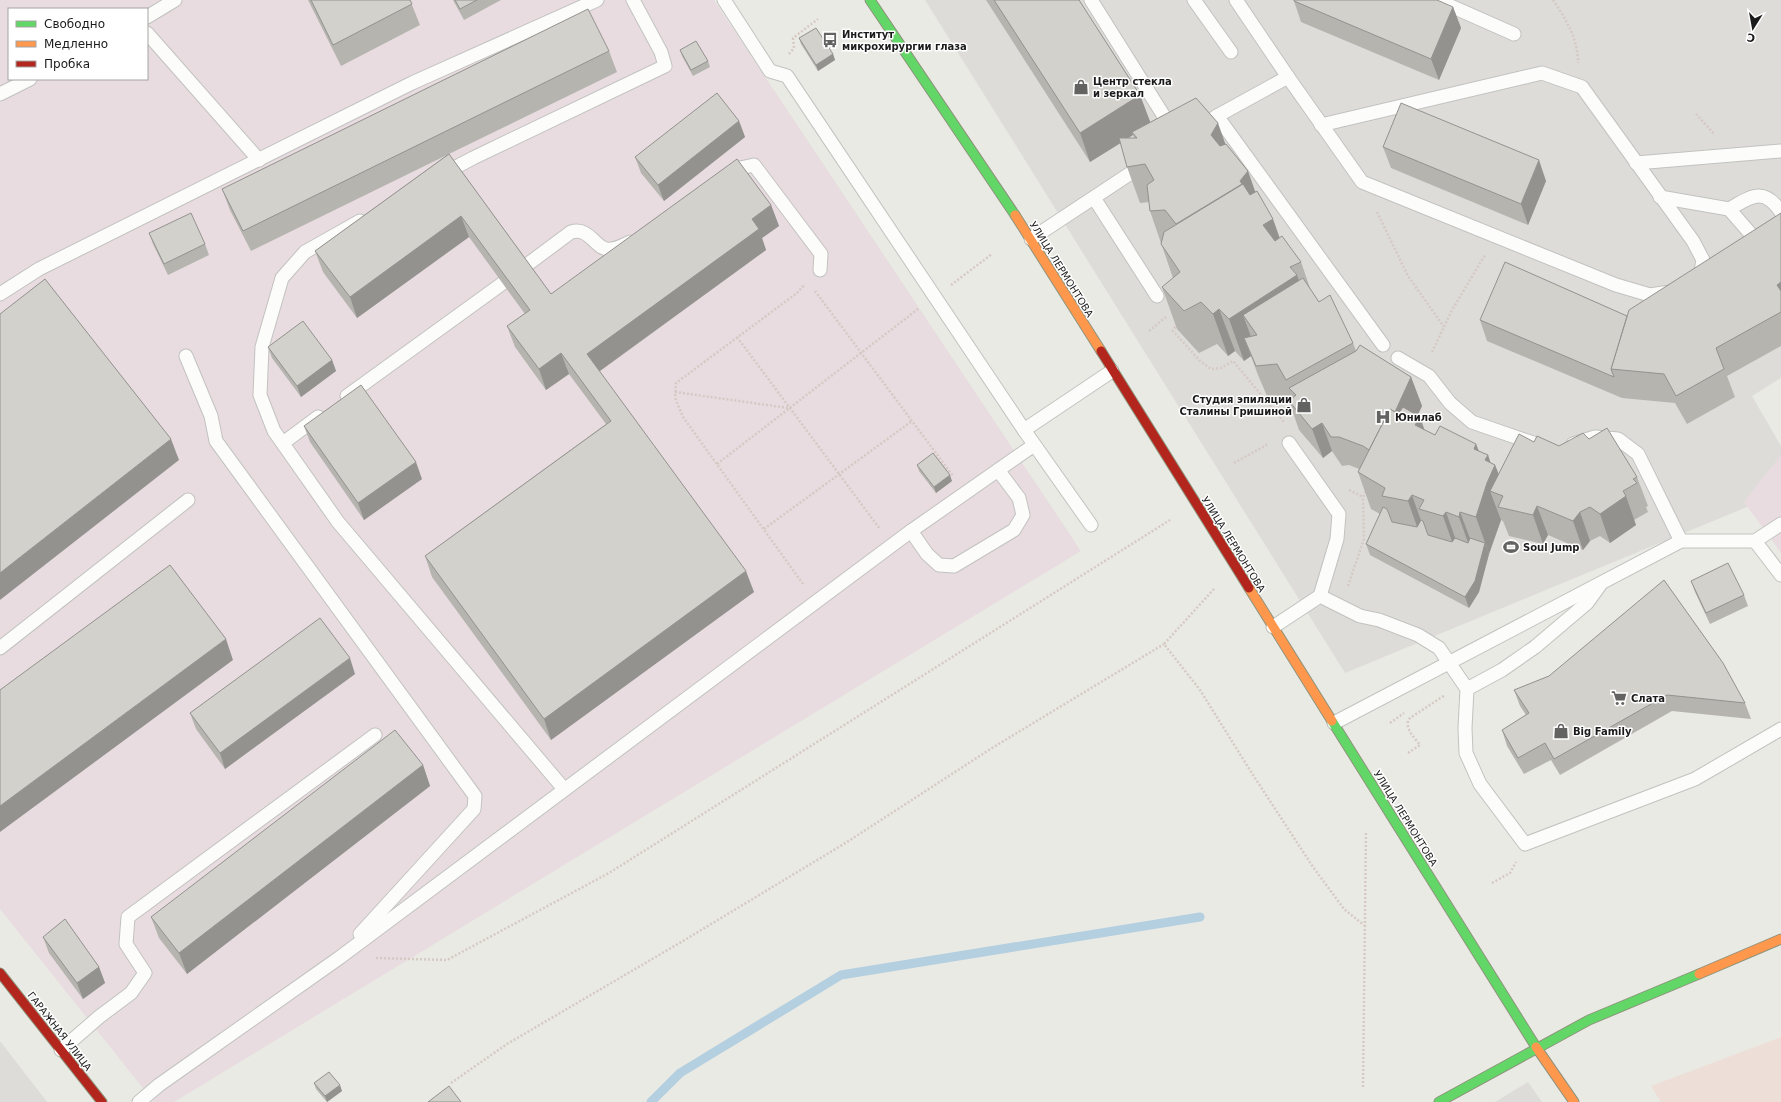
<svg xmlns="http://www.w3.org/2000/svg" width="1781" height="1102" viewBox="0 0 1781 1102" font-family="'DejaVu Sans',sans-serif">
<rect width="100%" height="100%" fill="#eaeae4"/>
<g fill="#dddcd9">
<polygon points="925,0 1781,0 1781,378 1752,396 1781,446 1781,493 1345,673"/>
<polygon points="0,1041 47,1102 0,1102"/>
<polygon points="1528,1082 1542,1102 1495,1102"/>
</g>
<polygon fill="#edded7" points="1781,1037 1781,1102 1661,1102 1651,1086"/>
<g fill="#e8dce1" fill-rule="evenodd">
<path d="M0,0H714L1081,551L174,1102H154L0,909ZM9,9H147V79H9Z"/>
<polygon points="1781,455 1781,553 1744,502"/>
</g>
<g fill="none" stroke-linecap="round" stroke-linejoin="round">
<polyline stroke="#b4cfe0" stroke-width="9" points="651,1102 680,1073 841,975 1200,917"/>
<defs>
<g id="lane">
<polyline points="724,0 770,71 787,76 1024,430"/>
<polyline points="1091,0 1172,129"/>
<polyline points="1194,0 1231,52"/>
<polyline points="1236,0 1288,77"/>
<polyline points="1437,0 1514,34"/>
<polyline points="147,17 175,0"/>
<polyline points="147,33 259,160"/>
<polyline points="0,94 30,79"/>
<polyline points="1217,116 1288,77 1362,182 1616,285 1650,295 1670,292"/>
<polyline points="1211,120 1217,116 1383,345"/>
<polyline points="1321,125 1542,73 1582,87 1693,241 1703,260 1700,277 1697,279"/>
<polyline points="1636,163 1781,151"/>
<polyline points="443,174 473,158 665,66 661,52 633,0"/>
<polyline points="729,176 740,168 754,165 821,254 820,270"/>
<polyline points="1660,197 1729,209 1749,232 1758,249"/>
<polyline points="1094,198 1157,296"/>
<path d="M1729,209C1751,197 1763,186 1781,212"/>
<polyline points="360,221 305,252 282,278 262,347 260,395 274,431 338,522 564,789"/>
<polyline points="1031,239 1143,165"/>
<path d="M524,267L571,232C591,226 595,252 612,249C618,248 624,245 630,242"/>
<polyline points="0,294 39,269 412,83 597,0"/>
<polyline points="186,356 211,416 216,441 475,796 474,809 360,934"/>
<polyline points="1398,358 1429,376 1450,403 1472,422 1533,443"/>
<polyline points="347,396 503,283"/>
<polyline points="283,443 318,417"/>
<polyline points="1289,443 1339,514 1337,539 1320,596"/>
<polyline points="998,470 1019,498 1023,515 1014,530 954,566 939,565 927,554 911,531 1034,445"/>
<polyline points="1091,525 1024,430 1112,371"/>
<polyline points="1681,541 1755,541 1781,524"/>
<polyline points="1755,541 1781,575"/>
<polyline points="1273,627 1320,596 1360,616 1379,620 1418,635 1439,648 1467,689 1465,728 1466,753 1480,784 1525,844 1695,779 1781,729"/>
<polyline points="0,648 188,500"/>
<polyline points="1467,689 1502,670 1535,647 1587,603 1600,585"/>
<polyline points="1334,723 1681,541 1638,454 1618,439 1595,437 1573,444"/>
<polyline points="61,1050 99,1017 131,993 145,973 126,944 128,917 375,735"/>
<polyline points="139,1102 159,1085 339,958 911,531"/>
</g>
<g id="fast">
<polyline points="870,0 1015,215"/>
<polyline points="1332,721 1536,1047"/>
<polyline points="1439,1102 1589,1020 1699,974"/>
</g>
<g id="slow">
<polyline points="1015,215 1101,351"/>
<polyline points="1249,588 1332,721"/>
<polyline points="1699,974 1781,939"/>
<polyline points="1536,1047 1574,1102"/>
</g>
<g id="jam">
<polyline points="1101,351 1249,588"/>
<polyline points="0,973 102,1102"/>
</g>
</defs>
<use href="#lane" stroke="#c2c2c0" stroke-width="15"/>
<use href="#fast" stroke="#8e947c" stroke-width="11"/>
<use href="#slow" stroke="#8e947c" stroke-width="11"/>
<use href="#jam" stroke="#8e947c" stroke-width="11"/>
<g stroke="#d6c9c3" stroke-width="2.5" stroke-dasharray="2 2" stroke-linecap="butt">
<path d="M1553,0C1566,19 1578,39 1578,63"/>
<polyline points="789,54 794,48 793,38 818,19"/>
<polyline points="1696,114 1714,134"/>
<polyline points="1377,212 1408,276 1444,327"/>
<polyline points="951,285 992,254"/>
<polyline points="815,291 953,476"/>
<polyline points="1177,323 1173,331 1200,361 1211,369 1221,368 1233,361 1284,422"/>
<polyline points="1149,331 1166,317"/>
<polyline points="737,337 880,529"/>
<polyline points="1432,352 1452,310 1485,255"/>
<polyline points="675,392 789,408"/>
<polyline points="1234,463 1268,444"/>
<polyline points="717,464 918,309"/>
<polyline points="1349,490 1363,497"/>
<polyline points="764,529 912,421"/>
<polyline points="803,584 683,417 675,398 676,383 797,293 805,284"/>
<polyline points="1348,586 1364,539 1363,497 1366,491"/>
<polyline points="1214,589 1164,644 1200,690 1253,775 1313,867 1344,909 1364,925"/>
<polyline points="1390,723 1404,713"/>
<path d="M1408,753L1420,745C1414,737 1403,727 1410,718L1445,695"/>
<polyline points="1492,883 1510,873 1516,862"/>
<polyline points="376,958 447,960 609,873 1170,520"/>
<polyline points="451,1083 507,1044 683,941 847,842 992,748 1164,644"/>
<polyline points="1363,1087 1366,832"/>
</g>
<use href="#lane" stroke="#fcfcfb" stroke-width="13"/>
<use href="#fast" stroke="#63d668" stroke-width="9"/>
<use href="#slow" stroke="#ff974d" stroke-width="9"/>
<use href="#jam" stroke="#b3261e" stroke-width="9"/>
</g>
<g fill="#b5b4af" fill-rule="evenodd">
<polygon points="308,0 410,0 420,25 341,66"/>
<polygon points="453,0 501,0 464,20"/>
<path d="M986,0H1079L1140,95L1150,122L1225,144L1255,192L1279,238L1301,262L1311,291L1319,302L1353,343L1356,351L1411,377L1422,406L1417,416L1424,430L1435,435L1476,444L1479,451L1488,455L1490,462L1495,465L1499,474L1534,442L1559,446L1589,439L1637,477L1648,506L1646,507L1648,512L1634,520L1636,525L1610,543L1600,536L1590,541L1583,550L1548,535L1543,544L1509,536L1503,521L1501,520L1489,554L1479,592L1469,608L1370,555L1366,544L1380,514L1371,509L1358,472L1359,469L1349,465L1342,466L1332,451L1323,458L1299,430L1289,401L1270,403L1258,375L1251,356L1244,361L1235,351L1228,356L1217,344L1199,353L1177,329L1162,287L1173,278L1150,211L1149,202L1140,203L1127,167L1121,143L1090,162ZM1133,135L1134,138H1128Z"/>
<polygon points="1294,1 1453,7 1461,28 1439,80 1301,22"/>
<polygon points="799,38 833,54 835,60 818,71 801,44"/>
<polygon points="680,50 708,61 710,67 693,76 682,56"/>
<polygon points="609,51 617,72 449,154 551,294 771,205 779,226 762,238 766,250 599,372 754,592 551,740 432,577 425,556 606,424 569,374 546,390 515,347 507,326 525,314 469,237 357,318 323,272 315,251 447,155 251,251 230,210 222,189"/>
<polygon points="739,121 745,137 664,201 641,173 635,157"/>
<polygon points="1383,147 1546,181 1528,225 1391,168"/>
<polygon points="1781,213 1781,346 1727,376 1735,397 1687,424 1675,403 1622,398 1487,341 1480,320 1627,316"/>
<polygon points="149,233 205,244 209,255 168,275 153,244"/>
<polygon points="268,347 332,360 336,371 301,397 272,358"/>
<polygon points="304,426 422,479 364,520 310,442"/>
<polygon points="917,465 952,481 936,493 919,471"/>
<polygon points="1691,581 1744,595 1748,606 1710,624 1695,592"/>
<polygon points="355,674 225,769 196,729 190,713"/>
<polygon points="1549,676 1745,703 1751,719 1672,711 1560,775 1551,760 1524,774 1507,746 1502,730 1526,715 1520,706 1514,690"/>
<polygon points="423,765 430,786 187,974 159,938 151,917"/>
<polygon points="43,937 99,967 105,983 83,999 49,953"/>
<polygon points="314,1083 342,1091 327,1102 316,1089"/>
</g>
<g fill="#93928f">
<polygon points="1453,7 1461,28 1439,80 1431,59"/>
<polygon points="833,54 835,60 818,71 816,65"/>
<polygon points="1140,95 1151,124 1132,132 1133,135 1090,162 1080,133"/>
<polygon points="739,121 745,137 664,201 658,185"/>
<polygon points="1218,123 1231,160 1224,171 1211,135"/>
<polygon points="1539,160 1546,181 1528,225 1521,204"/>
<polygon points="1248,171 1261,208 1255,216 1240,181"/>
<polygon points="771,205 779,226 762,238 766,250 594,375 587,354 752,219"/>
<polygon points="461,216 469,237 357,318 350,297"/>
<polygon points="1273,219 1288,261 1263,225"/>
<polygon points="1297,275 1312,317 1257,335 1243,315 1257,353 1244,338 1251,356 1244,361 1229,319"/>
<polygon points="1781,282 1781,295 1777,285"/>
<polygon points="1219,309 1235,351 1228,356 1213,314"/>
<polygon points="561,353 569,374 546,390 539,369"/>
<polygon points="332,360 336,371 301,397 297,386"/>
<polygon points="1411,377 1422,406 1385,483 1374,454"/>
<polygon points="1420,417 1433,454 1415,425"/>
<polygon points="1322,423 1332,451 1323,458 1312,429"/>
<polygon points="171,439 179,460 0,600 0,573"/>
<polygon points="1476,444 1489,479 1485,460 1488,455 1493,470 1495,465 1509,502 1503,496 1490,491 1501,520 1489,554 1476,517 1474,449"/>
<polygon points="416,462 422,479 364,520 358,503"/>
<polygon points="950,475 952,481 936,493 934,487"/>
<polygon points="1412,495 1425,532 1421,538 1408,501"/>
<polygon points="1626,496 1636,525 1610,543 1600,514"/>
<polygon points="1537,506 1548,535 1543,544 1533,515"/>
<polygon points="1446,512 1459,549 1456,553 1443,516"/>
<polygon points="1460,512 1474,549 1472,554 1459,517"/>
<polygon points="1580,512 1590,541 1583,550 1573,521"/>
<polygon points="1485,543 1489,554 1479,592 1469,608 1465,597"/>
<polygon points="746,571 754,592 551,740 544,719"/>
<polygon points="226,639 233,660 0,832 0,806"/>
<polygon points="350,658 355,674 225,769 220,753"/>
<polygon points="423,765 430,786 187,974 179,953"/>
<polygon points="99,967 105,983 83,999 77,983"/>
<polygon points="340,1085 342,1091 327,1102 325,1096"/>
</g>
<g fill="#d2d1cc" stroke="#93928f">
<polygon points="311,0 410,0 412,4 333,45"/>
<polygon points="455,0 477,0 460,9"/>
<polygon points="994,0 1079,0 1140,95 1080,133"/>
<polygon points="1294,0 1437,0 1453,7 1431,59 1294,1"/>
<polygon points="588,9 609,51 243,231 222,189"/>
<polygon points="816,28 833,54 816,65 799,38"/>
<polygon points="696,41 708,61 691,70 680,50"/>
<polygon points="717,93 739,121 658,185 635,157"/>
<polygon points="1196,98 1218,123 1211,135 1220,146 1226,144 1248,171 1240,181 1242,184 1176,224 1165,210 1150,211 1147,185 1154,180 1145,164 1127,167 1119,138 1137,138 1132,132"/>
<polygon points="1401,103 1539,160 1521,204 1383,147"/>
<polygon points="449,154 551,294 737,159 771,205 752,219 759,229 587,354 746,571 544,719 425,556 611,421 561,353 539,369 507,326 530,310 461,216 350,297 315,251"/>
<polygon points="1243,184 1250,195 1257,191 1273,219 1263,225 1275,241 1282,236 1301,262 1290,267 1297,275 1229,319 1219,309 1213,314 1201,302 1184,311 1162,287 1180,272 1161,244 1164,232"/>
<polygon points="191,213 205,244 164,264 149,233"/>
<polygon points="1781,213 1781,282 1777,285 1781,291 1781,312 1716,348 1724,369 1676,396 1664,374 1611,369 1629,310"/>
<polygon points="1505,262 1627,316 1611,369 1614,377 1480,320"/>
<polygon points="1303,278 1319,302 1330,295 1353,343 1286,380 1277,364 1256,366 1244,338 1257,335 1243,315"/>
<polygon points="45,279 171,439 0,573 0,314"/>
<polygon points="303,321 332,360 297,386 268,347"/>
<polygon points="1360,345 1411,377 1395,412 1390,409 1369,450 1363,446 1339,437 1331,437 1322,423 1312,429 1289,401 1296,395 1289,388 1356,351"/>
<polygon points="361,385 416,462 358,503 304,426"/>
<polygon points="1403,407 1420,417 1415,425 1435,435 1440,426 1476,444 1474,449 1488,455 1485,460 1495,465 1487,483 1476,517 1460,512 1459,517 1446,512 1443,516 1419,509 1424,500 1412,495 1408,501 1382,496 1385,488 1358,472 1390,409 1398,414"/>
<polygon points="1607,428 1637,477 1633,479 1637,483 1623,491 1626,496 1600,514 1590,507 1580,512 1573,521 1537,506 1533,515 1498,507 1503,496 1490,491 1519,434 1534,442 1537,436 1559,446 1583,433 1589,439"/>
<polygon points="933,453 950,475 934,487 917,465"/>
<polygon points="1383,507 1387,509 1392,522 1417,527 1421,520 1423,521 1428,535 1452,542 1455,538 1468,543 1470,538 1485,543 1475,581 1465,597 1366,544"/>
<polygon points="1728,563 1744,595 1706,613 1691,581"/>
<polygon points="170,565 226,639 0,806 0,690"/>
<polygon points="1664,580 1723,663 1745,703 1667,695 1554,759 1545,743 1518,758 1502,730 1529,713 1514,690 1549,676"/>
<polygon points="320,618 350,658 220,753 190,713"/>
<polygon points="395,730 423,765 179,953 151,917"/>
<polygon points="65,919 99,967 77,983 43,937"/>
<polygon points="329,1072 340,1085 325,1096 314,1083"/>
<polygon points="449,1086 461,1102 428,1102"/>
</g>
<defs>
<symbol id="bus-bare" viewBox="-9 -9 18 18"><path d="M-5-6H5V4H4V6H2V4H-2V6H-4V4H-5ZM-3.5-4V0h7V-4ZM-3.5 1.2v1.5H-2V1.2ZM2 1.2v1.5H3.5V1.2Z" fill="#636361" stroke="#fff" stroke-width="2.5" paint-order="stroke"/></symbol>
<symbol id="shop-bare" viewBox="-9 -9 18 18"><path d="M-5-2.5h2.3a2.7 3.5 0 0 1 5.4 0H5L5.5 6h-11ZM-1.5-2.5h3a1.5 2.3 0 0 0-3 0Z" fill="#636361" stroke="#fff" stroke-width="2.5" paint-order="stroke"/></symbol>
<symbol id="hospital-bare" viewBox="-9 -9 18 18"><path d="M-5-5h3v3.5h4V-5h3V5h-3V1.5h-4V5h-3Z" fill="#636361" stroke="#fff" stroke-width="2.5" paint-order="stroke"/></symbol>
<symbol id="stadium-bare" viewBox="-9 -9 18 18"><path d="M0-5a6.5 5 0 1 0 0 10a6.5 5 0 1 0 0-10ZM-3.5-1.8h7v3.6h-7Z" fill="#636361" stroke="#fff" stroke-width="2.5" paint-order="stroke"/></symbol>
<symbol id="supermarket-bare" viewBox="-9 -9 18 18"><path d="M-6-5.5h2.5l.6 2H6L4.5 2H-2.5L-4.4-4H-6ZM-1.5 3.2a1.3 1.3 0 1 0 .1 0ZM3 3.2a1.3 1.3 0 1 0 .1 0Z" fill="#636361" stroke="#fff" stroke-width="2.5" paint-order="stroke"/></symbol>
</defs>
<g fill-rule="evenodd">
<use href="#bus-bare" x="819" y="29" width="22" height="22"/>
<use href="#shop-bare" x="1070" y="76" width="22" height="22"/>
<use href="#shop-bare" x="1293" y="394" width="22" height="22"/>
<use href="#hospital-bare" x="1372" y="406" width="22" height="22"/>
<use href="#stadium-bare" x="1500" y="536" width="22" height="22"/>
<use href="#supermarket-bare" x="1608" y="687" width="22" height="22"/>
<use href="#shop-bare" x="1550" y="720" width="22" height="22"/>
</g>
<g text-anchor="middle" stroke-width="3" stroke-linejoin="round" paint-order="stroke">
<g font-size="10" font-weight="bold" fill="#1b1b1b" stroke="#fff" text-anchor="start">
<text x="842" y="38">Институт<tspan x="842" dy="12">микрохирургии глаза</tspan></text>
<text x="1093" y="85">Центр стекла<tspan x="1093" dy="12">и зеркал</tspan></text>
<text x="1292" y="403" text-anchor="end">Студия эпиляции<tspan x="1292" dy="12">Сталины Гришиной</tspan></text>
<text x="1395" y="421">Юнилаб</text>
<text x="1523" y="551">Soul Jump</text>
<text x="1631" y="702">Слата</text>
<text x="1573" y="735">Big Family</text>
</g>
<g font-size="10" fill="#1b1b1b" stroke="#fff">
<text transform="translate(1062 269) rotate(58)" y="4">УЛИЦА ЛЕРМОНТОВА</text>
<text transform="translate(1234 544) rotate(58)" y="4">УЛИЦА ЛЕРМОНТОВА</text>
<text transform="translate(1406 818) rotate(58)" y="4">УЛИЦА ЛЕРМОНТОВА</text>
<text transform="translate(60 1031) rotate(52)" y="4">ГАРАЖНАЯ УЛИЦА</text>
</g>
</g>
<rect x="8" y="8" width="140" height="72" fill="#ffffff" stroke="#a4a4a4"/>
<rect x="16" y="21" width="20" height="6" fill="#63d668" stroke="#a4a4a4"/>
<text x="44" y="28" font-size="12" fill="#1b1b1b">Свободно</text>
<rect x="16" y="41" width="20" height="6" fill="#ff974d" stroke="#a4a4a4"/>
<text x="44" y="48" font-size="12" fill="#1b1b1b">Медленно</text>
<rect x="16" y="61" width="20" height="6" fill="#b3261e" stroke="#a4a4a4"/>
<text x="44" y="68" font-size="12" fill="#1b1b1b">Пробка</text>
<g transform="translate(1753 28) rotate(191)" stroke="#ffffff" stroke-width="3" paint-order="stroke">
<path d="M0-3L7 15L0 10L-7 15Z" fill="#1b1b1b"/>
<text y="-6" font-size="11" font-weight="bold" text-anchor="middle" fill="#1b1b1b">С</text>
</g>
</svg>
